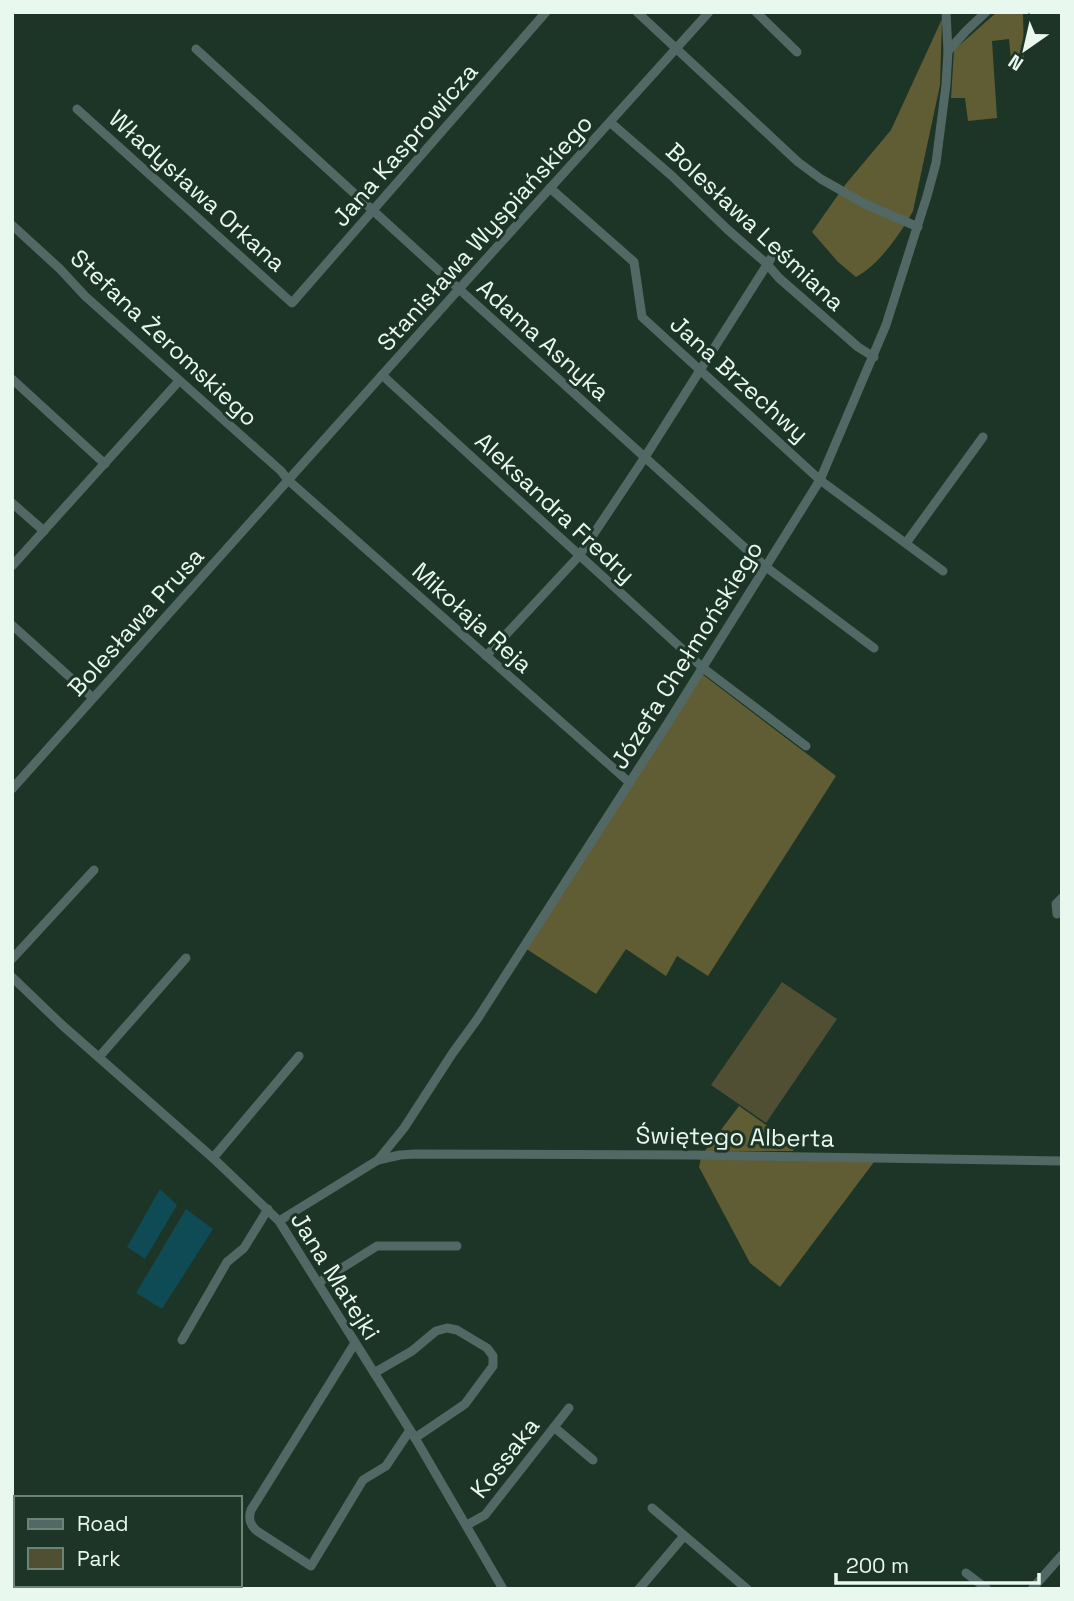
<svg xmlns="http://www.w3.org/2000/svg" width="1074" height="1601" viewBox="0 0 1074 1601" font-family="'Space Grotesk',sans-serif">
<rect width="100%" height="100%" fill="#1c3527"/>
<polygon fill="#504f34" points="782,982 837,1019 766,1123 711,1085"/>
<g fill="#605d34">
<polygon points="997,12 1023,12 1024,59 1011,59 1009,39 992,41 997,118 968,121 965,98 951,98 954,50"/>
<path d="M942,19L940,85L913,211C901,233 878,266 856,277L838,262L812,232L845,185L891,130Z"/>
<polygon points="702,674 836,776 708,976 677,956 666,976 626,949 596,994 525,948"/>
<polygon points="739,1106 796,1146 793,1151 705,1151"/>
<polygon points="701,1158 874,1162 780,1287 750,1263 699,1167"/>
</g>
<g fill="#0e4b55">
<polygon points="160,1189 177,1205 145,1259 127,1247"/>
<polygon points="186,1209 213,1229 162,1309 136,1293"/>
</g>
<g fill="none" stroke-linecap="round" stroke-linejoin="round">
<g stroke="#516864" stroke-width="9">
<polyline points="637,12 798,162 821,179 865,204 918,227"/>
<polyline points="756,12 797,52"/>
<polyline points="196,49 459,289 766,567 874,648"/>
<polyline points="948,51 966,31 986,12"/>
<polyline points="77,109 292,303 546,12"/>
<polyline points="611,123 672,176 727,229 767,264 779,278 858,347 874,357"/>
<polyline points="550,188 634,262 642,317 820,480 943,571"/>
<polyline points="12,225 60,269 85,296 281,471 288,480 630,783"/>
<polyline points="382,375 703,668 806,746"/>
<polyline points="12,379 105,464"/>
<polyline points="12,503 44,531"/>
<polyline points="906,543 983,437"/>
<polyline points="12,566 179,381"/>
<polyline points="12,625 93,698"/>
<polyline points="486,656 579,556 645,457 775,252"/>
<polyline points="12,789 459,289 709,12"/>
<polyline points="1057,914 1056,904 1062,898"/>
<polyline points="12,959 94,870"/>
<polyline points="12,977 62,1025 213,1158 279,1221 415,1438 503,1589"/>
<polyline points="99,1057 186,958"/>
<polyline points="213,1158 299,1056"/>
<polyline points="378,1160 400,1155 415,1154 692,1155 1062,1161"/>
<polyline points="279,1221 378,1160 404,1128 452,1054 478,1018 666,726 820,480 886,325 927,196 936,163 946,85 948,51 946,12"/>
<polyline points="318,1283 377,1246 457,1246"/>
<polyline points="182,1340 227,1262 244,1248 268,1209"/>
<path d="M355,1343L251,1510C248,1519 250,1525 257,1531L311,1566L363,1480L386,1466L410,1430"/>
<polyline points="374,1373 412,1351 436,1331 447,1328 457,1330 487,1348 493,1356 493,1366 465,1404 415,1438"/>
<polyline points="554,1427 593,1460"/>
<polyline points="652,1508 747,1589"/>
<polyline points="467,1525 485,1515 569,1408"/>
<polyline points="966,1573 987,1589"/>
<polyline points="639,1589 684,1536"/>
<polyline points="1032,1589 1062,1555"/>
</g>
</g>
<g text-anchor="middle" stroke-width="6" stroke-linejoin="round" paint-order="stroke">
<g font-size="24" fill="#e9f8ef" stroke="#1c3527">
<text transform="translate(405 145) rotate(-49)" y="8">Jana Kasprowicza</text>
<text transform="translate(197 191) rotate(42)" y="8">Władysława Orkana</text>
<text transform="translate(755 227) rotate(43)" y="8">Bolesława Leśmiana</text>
<text transform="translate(485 233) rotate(-48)" y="8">Stanisława Wyspiańskiego</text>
<text transform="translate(164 338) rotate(43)" y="8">Stefana Żeromskiego</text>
<text transform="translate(543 340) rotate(42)" y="8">Adama Asnyka</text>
<text transform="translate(739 379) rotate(42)" y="8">Jana Brzechwy</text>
<text transform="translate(555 508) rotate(43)" y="8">Aleksandra Fredry</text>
<text transform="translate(472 618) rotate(42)" y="8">Mikołaja Reja</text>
<text transform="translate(136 622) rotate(-48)" y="8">Bolesława Prusa</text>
<text transform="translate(687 655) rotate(-58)" y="8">Józefa Chełmońskiego</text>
<text transform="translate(735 1137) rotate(1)" y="8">Świętego Alberta</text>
<text transform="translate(335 1276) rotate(58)" y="8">Jana Matejki</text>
<text transform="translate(505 1458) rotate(-52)" y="8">Kossaka</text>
</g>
</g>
<rect width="1074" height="1601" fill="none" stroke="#e9f8ef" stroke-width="28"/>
<rect x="14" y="1496" width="228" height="91" fill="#1c3527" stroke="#6e8377" stroke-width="2"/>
<rect x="28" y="1519" width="35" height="10" fill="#516864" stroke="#6e8377" stroke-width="2"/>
<text x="77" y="1531" font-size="21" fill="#e9f8ef">Road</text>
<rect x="28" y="1548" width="35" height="21" fill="#504f34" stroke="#6e8377" stroke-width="2"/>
<text x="77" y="1566" font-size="21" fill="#e9f8ef">Park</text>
<g transform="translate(1025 49) rotate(214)" stroke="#1c3527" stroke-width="5" paint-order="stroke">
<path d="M0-5L12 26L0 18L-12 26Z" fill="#e9f8ef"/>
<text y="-10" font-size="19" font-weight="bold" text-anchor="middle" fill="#e9f8ef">N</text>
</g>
<path d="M836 1573v10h203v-10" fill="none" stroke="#e9f8ef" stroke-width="3.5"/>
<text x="846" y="1573" font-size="21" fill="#e9f8ef" stroke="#1c3527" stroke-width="5" paint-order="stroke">200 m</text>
</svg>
